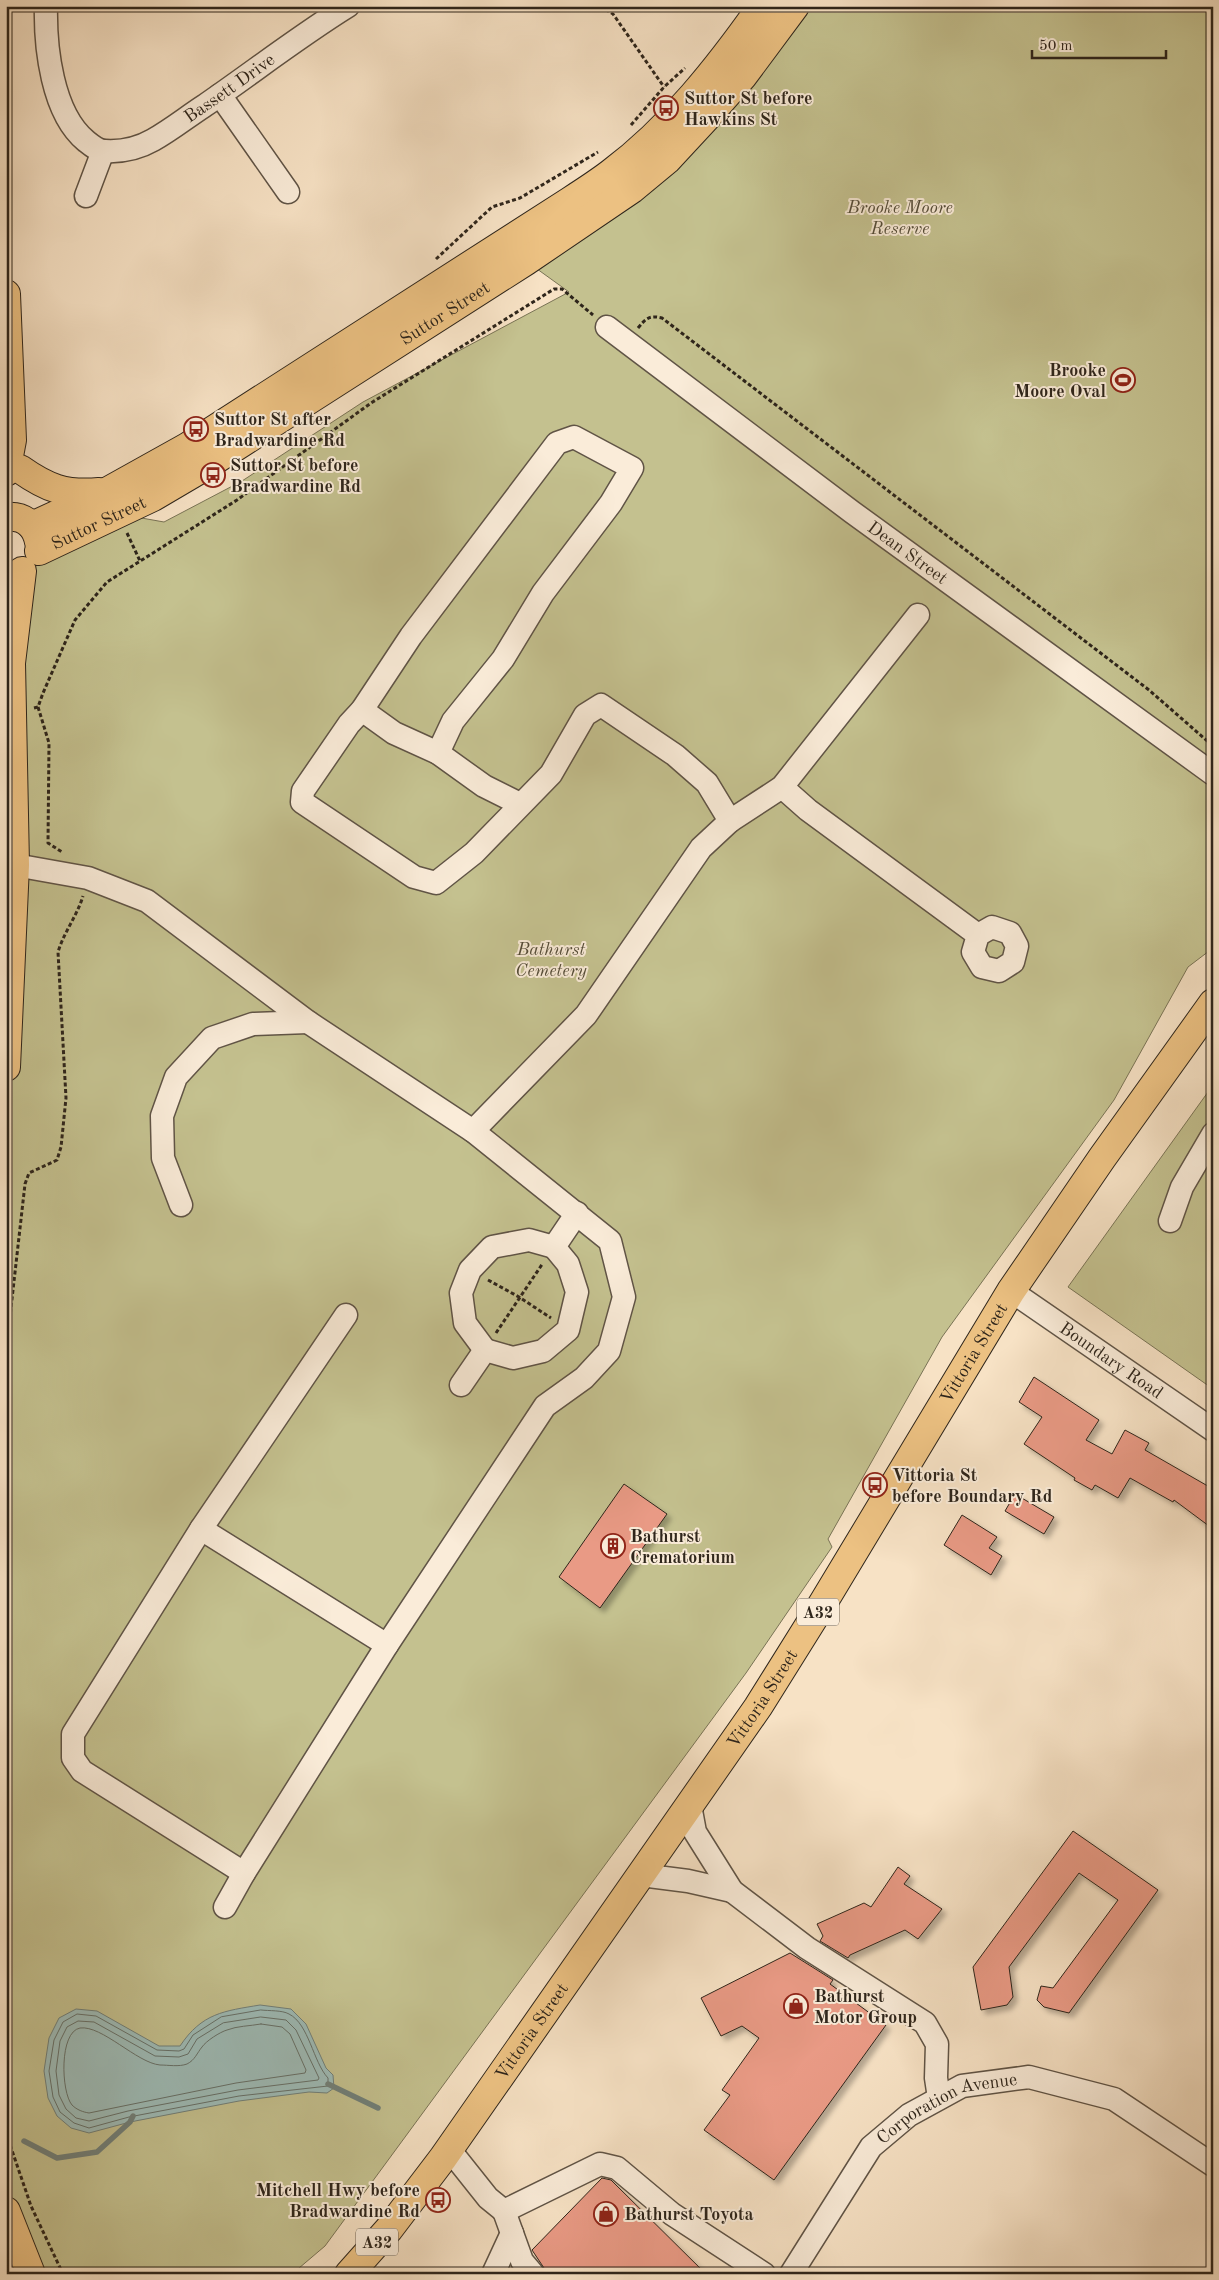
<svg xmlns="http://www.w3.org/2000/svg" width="1219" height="2280" viewBox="0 0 1219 2280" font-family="'Old Standard TT',serif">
<defs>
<filter id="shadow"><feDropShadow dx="4.5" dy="4.5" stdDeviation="2.5" flood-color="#0004"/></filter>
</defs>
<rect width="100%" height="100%" fill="#f7e2c5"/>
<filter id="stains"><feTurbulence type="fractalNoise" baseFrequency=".004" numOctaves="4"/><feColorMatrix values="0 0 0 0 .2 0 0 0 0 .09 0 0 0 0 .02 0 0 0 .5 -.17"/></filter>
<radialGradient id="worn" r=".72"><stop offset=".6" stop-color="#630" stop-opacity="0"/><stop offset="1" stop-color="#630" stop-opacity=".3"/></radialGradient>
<g fill="#c4c18f" stroke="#797355">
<polygon points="795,6 1213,6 1213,948 1188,967 1114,1100 942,1337 828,1539 832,1547 746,1673 325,2246 292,2274 6,2274 6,1067 10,660 30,566 35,559 119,514 164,522 242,481 363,402 569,292 526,261"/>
<polygon points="1213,1085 1213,1389 1068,1287"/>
</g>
<path fill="#9ebdb9" stroke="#71807a" d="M260,2005L291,2009L306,2024L326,2068L333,2075L334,2088L327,2093L309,2092L239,2101L130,2122L89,2133L71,2128L57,2116L48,2098L44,2071L49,2038L59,2018L76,2009L97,2011L159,2046H180C202,2013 224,2011 260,2005Z"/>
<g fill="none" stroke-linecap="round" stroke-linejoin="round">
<g stroke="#66716a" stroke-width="1">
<path d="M261,2010C269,2011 282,2010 289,2014C309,2024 313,2062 328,2078V2086L239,2096L129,2117L89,2128L74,2123L60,2112L53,2097L49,2071L54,2040L63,2022L77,2014L96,2016L157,2050L179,2051L184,2049L193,2035L221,2017Z"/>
<polygon points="261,2017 286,2020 296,2030 319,2078 318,2080 238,2090 128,2111 89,2121 76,2118 66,2109 59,2095 56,2071 60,2041 67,2027 78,2021 94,2022 155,2056 179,2057 188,2054 197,2039 223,2023"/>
<path d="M261,2024L282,2027L290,2034L306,2070L305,2073L236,2083L89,2113C83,2112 77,2110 72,2105C61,2092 59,2032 80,2028C102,2025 137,2063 160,2065C168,2065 179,2067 187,2064C195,2060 197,2053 202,2047C206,2041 220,2032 227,2030C237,2026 250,2026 261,2024Z"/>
</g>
<g stroke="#71807a" stroke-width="5.5">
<polyline points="328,2084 378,2108"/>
<polyline points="24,2141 57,2158 97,2152 130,2122 133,2116"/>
</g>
</g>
<g fill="#e99a85" stroke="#2e251b" filter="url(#shadow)">
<polygon points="1034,1377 1099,1420 1086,1440 1112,1454 1125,1430 1149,1443 1145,1450 1213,1489 1213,1529 1174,1500 1173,1502 1130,1478 1118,1498 1095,1485 1092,1490 1074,1480 1075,1478 1024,1444 1042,1417 1019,1402"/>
<polygon points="624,1484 667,1514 600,1608 559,1577"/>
<polygon points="1015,1494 1054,1517 1044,1534 1005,1511"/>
<polygon points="962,1515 997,1537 989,1548 1002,1556 991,1575 944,1545"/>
<polygon points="1073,1831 1158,1890 1069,2013 1044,2007 1037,2000 1041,1986 1053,1988 1118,1900 1079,1873 1009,1967 1013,1997 1007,2005 981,2010 973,1967"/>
<polygon points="898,1867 910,1876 904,1884 942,1909 918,1939 905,1930 850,1955 848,1958 820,1941 823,1936 817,1924 864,1903 871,1907"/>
<polygon points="790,1953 833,1980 830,1984 886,2025 774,2180 704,2130 730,2095 722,2090 759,2038 742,2026 721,2036 701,1998"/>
<polygon points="602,2178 611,2180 616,2185 706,2274 549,2274 546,2271 532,2250"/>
</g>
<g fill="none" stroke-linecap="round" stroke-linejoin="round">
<defs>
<g id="minor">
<path id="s1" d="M46,6C45,47 52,113 86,141C91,145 98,151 105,151C122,152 139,148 153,140C171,130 187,117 204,106C252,73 298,37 348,6"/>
<polyline points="220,95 288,192"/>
<polyline points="86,196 103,151"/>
<path id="s2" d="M607,327L852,512L1213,774"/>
<polyline points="362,710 394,733 438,753 484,786 520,804"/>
<polyline points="438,753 453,721 503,659 543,593 611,503 632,468 574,437 557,443 411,636 362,710 349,724 303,791 302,802 414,877 436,883 474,853 551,774 585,715 601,705 675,755 707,783 730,821"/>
<polyline points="782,787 808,810 978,935 992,927 1010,933 1017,946 1013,962 999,971 982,967 973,952 978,935"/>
<polyline points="15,865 88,878 147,901 308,1022 473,1131 610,1241 624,1297 609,1351 584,1378 545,1406 387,1645 244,1873 225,1907"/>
<polyline points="473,1131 586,1015 701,848 730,821 782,787 918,615"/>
<polyline points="181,1205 163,1158 162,1116 176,1077 212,1038 253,1024 308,1022"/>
<polyline points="1170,1221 1182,1187 1213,1134"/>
<path id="s3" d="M1011,1291L1213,1430"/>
<polyline points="485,1350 465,1323 461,1293 470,1270 492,1247 529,1240 554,1247 577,1213"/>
<polyline points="461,1385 485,1350 513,1358 543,1351 568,1330 577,1292 568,1264 554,1247"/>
<polyline points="201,1529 387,1645"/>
<polyline points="690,1805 695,1832 732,1891 807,1948 925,2023 937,2044 936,2078 939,2098"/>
<polyline points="244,1873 82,1771 73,1758 73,1734 201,1529 346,1315"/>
<polyline points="641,1875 688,1881 732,1891"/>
<polyline points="449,2149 488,2198 504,2211 600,2164 617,2168 672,2214 764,2274"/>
<polyline points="504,2211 522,2261 533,2274"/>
<polyline points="493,2274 512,2233"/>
<path id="s4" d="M791,2274L871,2147L909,2115L962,2086L1029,2077L1114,2099L1213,2165"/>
</g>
<g id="major">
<polyline points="6,294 12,440 6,472"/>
<path d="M20,469C47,488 65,495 99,492"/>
<path d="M6,517C23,515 36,525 39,542"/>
<path d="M32,526L108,491L187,447L570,201C584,192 598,183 611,173C671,128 719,67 762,6"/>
<path id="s5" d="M39,551L153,497L204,467L526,261L632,189L667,160L705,119L743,76L795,6"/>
<polyline points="6,1067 15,865 11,663 22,571"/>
<polyline points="6,2211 31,2274"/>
</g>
<g id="highway">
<path id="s6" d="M349,2274L389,2229L443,2158L758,1707L823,1603L1011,1291L1102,1158L1213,1003"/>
</g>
</defs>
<use href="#minor" stroke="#605446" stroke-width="25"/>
<use href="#major" stroke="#2e251b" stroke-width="30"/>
<use href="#highway" stroke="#2e251b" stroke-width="30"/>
<g stroke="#2e251b" stroke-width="3" stroke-dasharray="4 2.5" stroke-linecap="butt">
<polyline points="600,6 613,14 664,87"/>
<polyline points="631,125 664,87 685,68"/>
<polyline points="436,259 492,207 520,198 598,152"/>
<path d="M638,328C646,318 650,315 662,318L1149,690L1213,746"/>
<polyline points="127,533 140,561"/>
<polyline points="38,707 49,743 48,843 62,852"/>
<polyline points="34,708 38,707 43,693 75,620 107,582 237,500 371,403 554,289 562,289 593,315"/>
<polyline points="488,1280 519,1297 551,1318"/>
<polyline points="496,1333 543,1263"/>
<path d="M6,1352L25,1184L29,1173L57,1160L61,1147L66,1098L58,952C64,932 77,916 83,896"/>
<polyline points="6,2133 31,2206 63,2274"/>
</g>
<use href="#minor" stroke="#faecd9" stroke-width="22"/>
<use href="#major" stroke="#ecc182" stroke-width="28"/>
<use href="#highway" stroke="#ecc182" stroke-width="28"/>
</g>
<defs>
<symbol id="bus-ring" viewBox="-11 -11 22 22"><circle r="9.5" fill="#faecd9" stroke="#8f2418" stroke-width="1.5"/><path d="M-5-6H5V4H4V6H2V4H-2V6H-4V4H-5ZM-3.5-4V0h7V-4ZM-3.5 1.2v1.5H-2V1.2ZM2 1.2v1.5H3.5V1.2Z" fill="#8f2418"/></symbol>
<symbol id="stadium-ring" viewBox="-11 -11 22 22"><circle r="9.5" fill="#faecd9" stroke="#8f2418" stroke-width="1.5"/><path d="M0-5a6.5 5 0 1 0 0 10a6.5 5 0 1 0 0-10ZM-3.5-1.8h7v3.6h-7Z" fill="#8f2418"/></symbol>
<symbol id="building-ring" viewBox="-11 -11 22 22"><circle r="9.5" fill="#faecd9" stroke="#8f2418" stroke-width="1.5"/><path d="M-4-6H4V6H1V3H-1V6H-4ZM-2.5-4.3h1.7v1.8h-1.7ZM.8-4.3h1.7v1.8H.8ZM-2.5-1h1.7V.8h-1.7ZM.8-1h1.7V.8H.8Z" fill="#8f2418"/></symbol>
<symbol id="shop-ring" viewBox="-11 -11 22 22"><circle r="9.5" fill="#faecd9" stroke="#8f2418" stroke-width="1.5"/><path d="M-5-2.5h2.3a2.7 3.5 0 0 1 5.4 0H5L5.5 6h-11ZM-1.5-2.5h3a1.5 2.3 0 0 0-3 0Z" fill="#8f2418"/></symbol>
</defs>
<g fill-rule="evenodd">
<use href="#bus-ring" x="652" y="94" width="28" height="28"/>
<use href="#stadium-ring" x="1109" y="366" width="28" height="28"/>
<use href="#bus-ring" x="182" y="415" width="28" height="28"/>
<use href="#bus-ring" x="199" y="461" width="28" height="28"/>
<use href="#bus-ring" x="861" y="1471" width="28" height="28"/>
<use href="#building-ring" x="599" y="1532" width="28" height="28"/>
<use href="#shop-ring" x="782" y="1992" width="28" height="28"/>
<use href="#bus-ring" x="424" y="2186" width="28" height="28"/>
<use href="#shop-ring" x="592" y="2200" width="28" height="28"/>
</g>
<g text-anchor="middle" stroke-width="4" stroke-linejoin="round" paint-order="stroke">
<g fill="#faecd9" stroke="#6b6154" stroke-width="1">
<rect x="797" y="1598.5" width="42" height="27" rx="4"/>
<rect x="356" y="2228.5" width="42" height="27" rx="4"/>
</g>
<g font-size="16" font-weight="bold" fill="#2e251b">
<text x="818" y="1618">A32</text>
<text x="377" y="2248">A32</text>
</g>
<g font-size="18" fill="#2e251b" stroke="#faecd9">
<text dy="6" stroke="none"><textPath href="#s1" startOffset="309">Bassett Drive</textPath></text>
<text dy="6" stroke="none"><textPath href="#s5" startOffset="471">Suttor Street</textPath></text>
<text dy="6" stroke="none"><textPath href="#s5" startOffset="66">Suttor Street</textPath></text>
<text dy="6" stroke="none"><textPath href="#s2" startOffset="376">Dean Street</textPath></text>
<text dy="6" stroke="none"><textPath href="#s6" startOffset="1114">Vittoria Street</textPath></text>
<text dy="6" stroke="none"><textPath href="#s3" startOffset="122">Boundary Road</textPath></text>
<text dy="6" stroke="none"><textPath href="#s6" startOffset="709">Vittoria Street</textPath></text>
<text dy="6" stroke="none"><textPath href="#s6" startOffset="304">Vittoria Street</textPath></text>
<text dy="6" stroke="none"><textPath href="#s4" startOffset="238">Corporation Avenue</textPath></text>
</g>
<g font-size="18" font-weight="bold" fill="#2e251b" stroke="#faecd9" text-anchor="start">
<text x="684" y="104">Suttor St before<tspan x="684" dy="21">Hawkins St</tspan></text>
<text x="1106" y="376" text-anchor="end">Brooke<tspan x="1106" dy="21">Moore Oval</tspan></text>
<text x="214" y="425">Suttor St after<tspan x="214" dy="21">Bradwardine Rd</tspan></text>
<text x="230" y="471">Suttor St before<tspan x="230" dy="21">Bradwardine Rd</tspan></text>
<text x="892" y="1481">Vittoria St<tspan x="892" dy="21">before Boundary Rd</tspan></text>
<text x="630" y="1542">Bathurst<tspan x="630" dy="21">Crematorium</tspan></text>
<text x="814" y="2002">Bathurst<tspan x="814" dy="21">Motor Group</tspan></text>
<text x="420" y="2196" text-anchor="end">Mitchell Hwy before<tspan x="420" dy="21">Bradwardine Rd</tspan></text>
<text x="624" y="2220">Bathurst Toyota</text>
</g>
<g font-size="18" font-style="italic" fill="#544c38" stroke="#faecd9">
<text x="900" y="213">Brooke Moore<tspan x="900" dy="21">Reserve</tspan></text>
<text x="551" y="955">Bathurst<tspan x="551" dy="21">Cemetery</tspan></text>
</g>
</g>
<rect width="1219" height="2280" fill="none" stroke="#f7e2c5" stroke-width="25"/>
<rect x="8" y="8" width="1204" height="2265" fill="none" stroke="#2e251b" stroke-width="2.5"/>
<rect x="12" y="12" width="1194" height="2255" fill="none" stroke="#2e251b"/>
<path d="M1032 50v8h134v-8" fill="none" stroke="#2e251b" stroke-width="2.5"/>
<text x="1039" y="50" font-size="15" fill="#2e251b" stroke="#faecd9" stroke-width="4" paint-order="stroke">50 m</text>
<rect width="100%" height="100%" filter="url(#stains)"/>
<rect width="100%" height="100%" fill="url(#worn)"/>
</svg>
